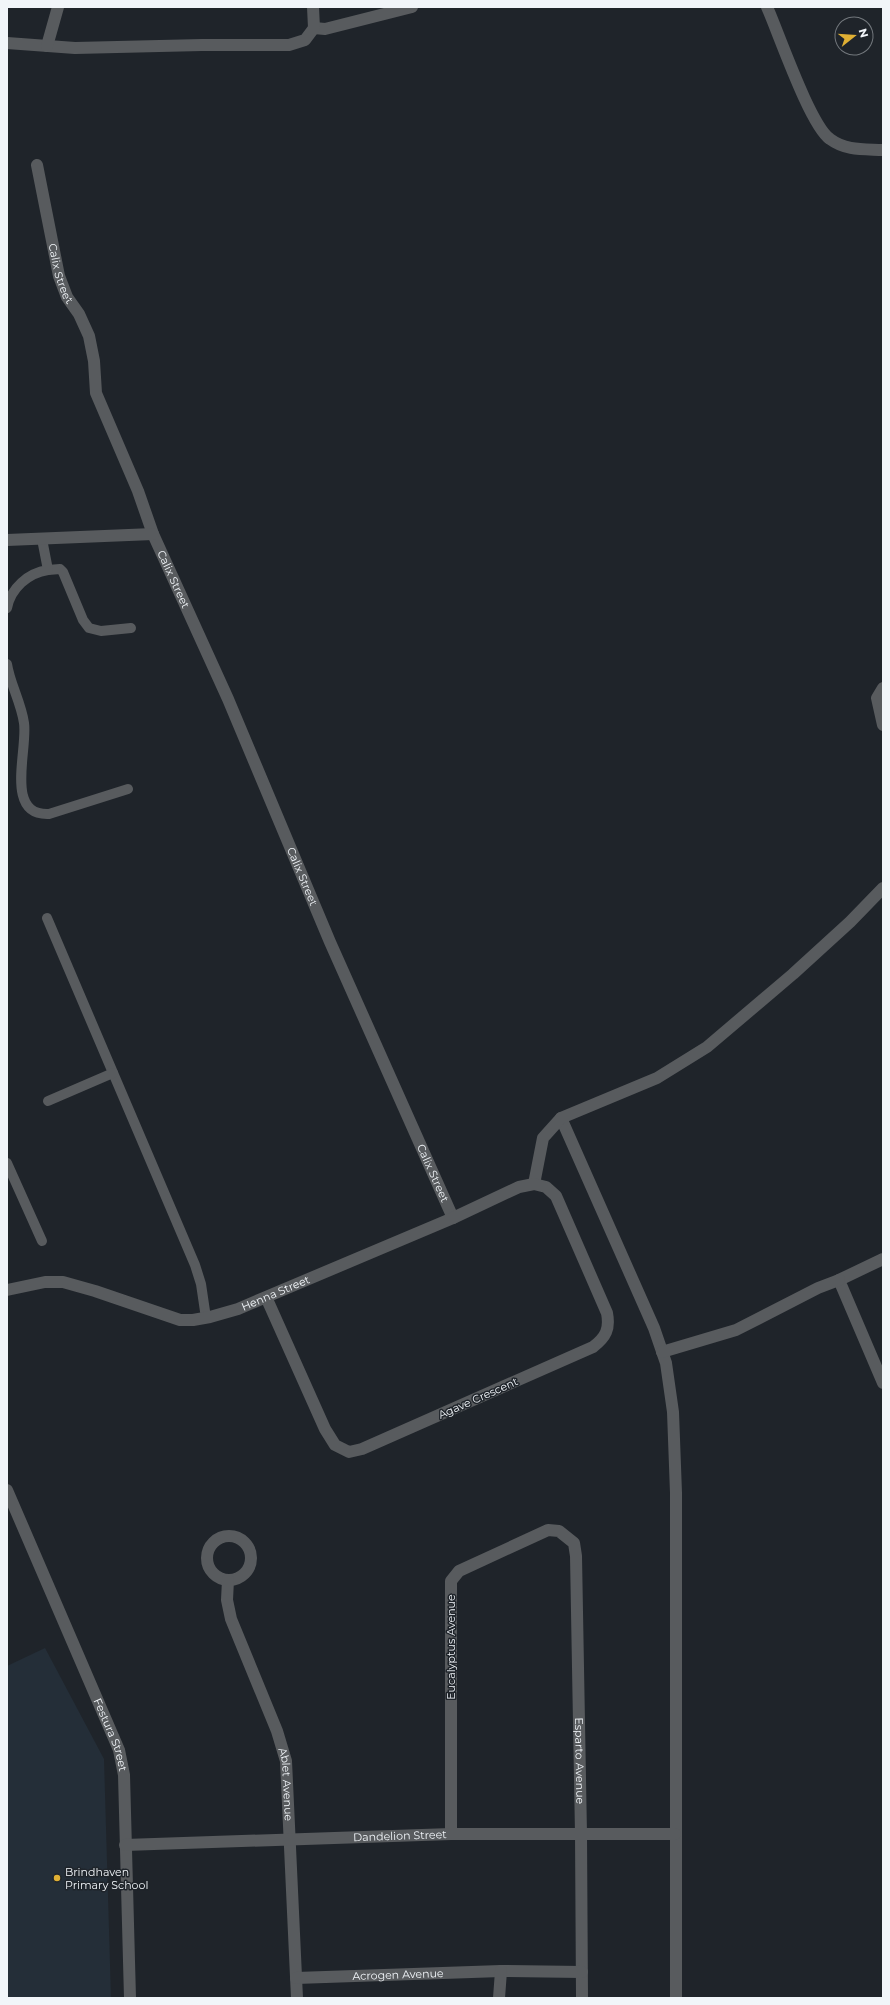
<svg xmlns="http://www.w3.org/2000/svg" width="890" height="2005" viewBox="0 0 890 2005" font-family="Montserrat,sans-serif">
<rect width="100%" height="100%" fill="#1f242a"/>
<polygon fill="#242e38" points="45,1648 104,1759 111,1998 7,1998 7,1666"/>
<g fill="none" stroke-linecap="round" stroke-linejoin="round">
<g stroke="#585b5e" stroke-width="10">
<polyline points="48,570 60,569 63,572 83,620 89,628 101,631 131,628"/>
<path d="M7,608C11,588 28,573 48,570L42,539"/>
<path d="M7,664C10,684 21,702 24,723C28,750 4,816 49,814L128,789"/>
<polyline points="47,918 195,1265 201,1284 206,1318"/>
<polyline points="48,1101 113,1073"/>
<polyline points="7,1163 42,1241"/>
</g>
<g stroke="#585b5e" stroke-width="12">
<path d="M767,7C779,34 810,125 830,139C846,151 864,149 883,150"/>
<polyline points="314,28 325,29 412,7"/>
<polyline points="7,43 75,48 202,45 289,45 305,40 314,28 313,7"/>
<polyline points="47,46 58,7"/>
<path id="s1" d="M37,165L59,276L67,297L79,314L89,336L94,361L96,393L138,491L153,534L228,699L330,942L453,1218"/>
<polyline points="7,540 153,534"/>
<polyline points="883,688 877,698 883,725"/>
<polyline points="561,1118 654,1328 666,1363 673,1412 676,1493 676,1998"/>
<polyline points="534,1184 543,1138 561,1118 657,1078 707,1047 793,974 850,922 883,888"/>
<polyline points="883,1259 839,1280 883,1383"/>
<path id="s2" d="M7,1290L45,1282H63L95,1291L180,1320H193L210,1317L238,1309L266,1297L453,1218L519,1187L534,1184L546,1187L556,1196L607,1313C610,1329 606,1337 593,1347L362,1449L349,1452L335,1445L325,1429L266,1297"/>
<polyline points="662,1352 736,1330 818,1288 839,1280"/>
<path id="s3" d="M7,1490L119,1750L124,1775L130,1998"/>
<circle cx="229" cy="1558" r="22"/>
<path id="s4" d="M228,1580L227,1600L231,1619L277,1731L286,1761L297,1998"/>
<path id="s5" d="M451,1834V1581L459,1571L548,1530L559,1531L574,1543L576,1556L581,1834L582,1998"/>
<path id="s6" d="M125,1845L451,1834H675"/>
<path id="s7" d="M296,1978L501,1971L582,1972"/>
<polyline points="499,1998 501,1971"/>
</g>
</g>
<circle fill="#e0b034" stroke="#1f242a" stroke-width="1.5" cx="57" cy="1878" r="4"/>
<g text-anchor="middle" stroke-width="3" stroke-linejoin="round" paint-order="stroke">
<g font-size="11" fill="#f1f5f9" stroke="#1f242a">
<text dy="4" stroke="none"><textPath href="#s1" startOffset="111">Calix Street</textPath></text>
<text dy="4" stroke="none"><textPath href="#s1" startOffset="440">Calix Street</textPath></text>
<text dy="4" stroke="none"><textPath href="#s1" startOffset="764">Calix Street</textPath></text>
<text dy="4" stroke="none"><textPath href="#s1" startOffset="1088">Calix Street</textPath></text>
<text dy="4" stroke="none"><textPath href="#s2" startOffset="280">Henna Street</textPath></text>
<text transform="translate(478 1398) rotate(-24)" y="4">Agave Crescent</text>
<text transform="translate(451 1647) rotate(-90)" y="4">Eucalyptus Avenue</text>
<text dy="4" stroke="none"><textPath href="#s3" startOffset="266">Festura Street</textPath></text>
<text dy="4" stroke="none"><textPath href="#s5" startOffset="612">Esparto Avenue</textPath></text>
<text dy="4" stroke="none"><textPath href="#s4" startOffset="215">Ablet Avenue</textPath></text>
<text dy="4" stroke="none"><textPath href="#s6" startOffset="275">Dandelion Street</textPath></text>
<text dy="4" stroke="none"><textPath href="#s7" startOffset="102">Acrogen Avenue</textPath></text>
</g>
<g font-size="11" fill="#f1f5f9" stroke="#1f242a" text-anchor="start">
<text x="65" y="1876">Brindhaven<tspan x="65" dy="13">Primary School</tspan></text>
</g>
</g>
<rect width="890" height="2005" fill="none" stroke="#f1f5f9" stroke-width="16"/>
<g transform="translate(854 36) rotate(73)"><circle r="19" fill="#1f242a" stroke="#73787d"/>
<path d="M0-3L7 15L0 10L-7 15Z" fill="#e0b034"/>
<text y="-6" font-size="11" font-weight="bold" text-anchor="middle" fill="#f1f5f9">N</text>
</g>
</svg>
